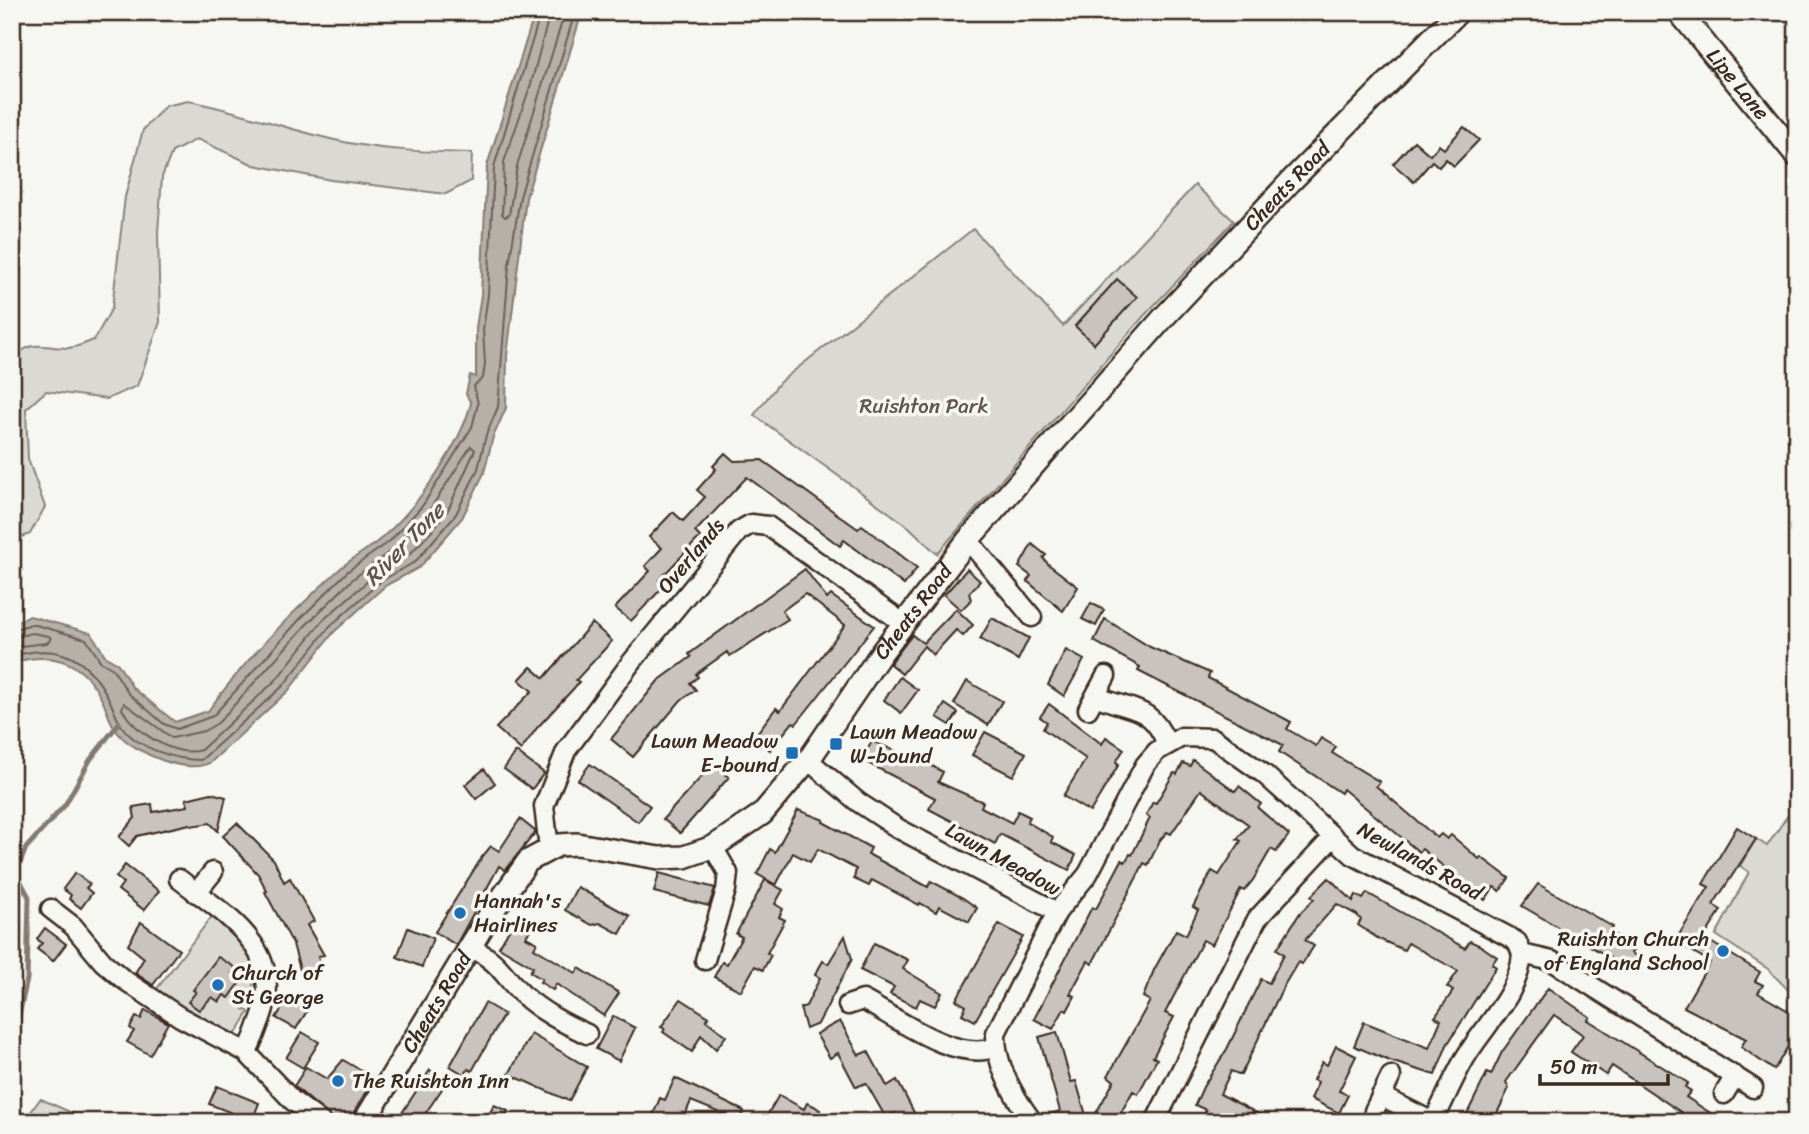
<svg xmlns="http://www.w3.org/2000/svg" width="1809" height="1134" viewBox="0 0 1809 1134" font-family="Sriracha,sans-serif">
<rect width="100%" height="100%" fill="#f6f6f2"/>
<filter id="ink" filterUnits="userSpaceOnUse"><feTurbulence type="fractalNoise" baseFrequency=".0143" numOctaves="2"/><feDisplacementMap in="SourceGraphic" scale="14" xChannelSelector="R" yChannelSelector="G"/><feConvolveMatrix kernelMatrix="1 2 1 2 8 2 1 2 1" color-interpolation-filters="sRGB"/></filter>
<g filter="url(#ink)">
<g fill="#dad9d3" stroke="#8a8278" stroke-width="2">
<path d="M188,101C243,111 295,133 349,143C390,151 431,152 472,153L471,181L446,194L331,180L254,165L197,139L172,152L162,177L158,232L160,322L137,386L107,399L46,391L26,409L28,459L45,507L30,534L12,541V361C31,337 42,348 67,348C76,348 86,343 94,340L112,308L125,197L143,130L165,106Z"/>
<polygon points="1195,185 1234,221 1143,317 937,554 909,527 754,415 780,382 973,229 1063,326"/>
<polygon points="1792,809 1797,812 1797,999 1768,969 1716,935 1749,872 1740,866 1756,839 1767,846"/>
<polygon points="213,915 248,948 259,970 244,1009 249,1012 234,1037 153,994"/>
<polygon points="40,1099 41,1099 92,1122 24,1122"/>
</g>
<path fill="#b6b0a9" stroke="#857a71" stroke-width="2" d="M535,12H582L526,198L507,356L506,408L493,437L484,473L462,518L420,567L385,586L334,632L288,691L211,762C189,776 134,753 118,733C111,725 108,714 104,704C85,662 55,650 12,663V624L30,616L91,633L106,657L118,664L133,688L175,722L208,711C246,659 295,609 342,567C356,555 373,547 385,535C418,506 461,444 471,403L466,394L470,375L476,377V328L481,295L487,166Z"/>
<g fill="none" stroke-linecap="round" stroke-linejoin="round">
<g stroke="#6c6056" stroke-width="2">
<polyline points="550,12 531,84 504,162 502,214 505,217 509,215 517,166 565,12"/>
<path d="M471,446L475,450L448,510L432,531L409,555L376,574L323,620L276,680L201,750C174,758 135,732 122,709L124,703L172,738L204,731L218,723L307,624L354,578L396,547L429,511Z"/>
<polyline points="12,630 32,624 86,639 101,662 113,669 128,693 164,724 177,729 213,716 301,618 348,571 390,541 423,505 472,427 478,404 474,386 483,378 485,364 483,329 488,295 494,167 541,12"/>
<polyline points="12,638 32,633 49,636 51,639 47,643 12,647"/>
<path d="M12,656C58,643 87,656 109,699C114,709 116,719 123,728C139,749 177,760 201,760L283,686L329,627L381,581L415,562L456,514L478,469L486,435L498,407L509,265L520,197L575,12"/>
</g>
<polyline stroke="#857a71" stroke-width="5" points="12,1048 27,979 29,897 16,873 26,848 65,805 90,760 119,723"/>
</g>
<g fill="#c8c3be" stroke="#3b2a1e" stroke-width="2">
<polygon points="1464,127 1479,140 1454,166 1446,159 1439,167 1432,161 1414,182 1393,164 1414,141 1430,155 1439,145 1444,149"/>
<polygon points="1117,279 1137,297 1094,344 1075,326"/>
<polygon points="725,453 734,461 762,460 858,529 862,525 917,568 904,585 844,540 840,546 747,477 695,532 700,537 659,580 665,585 631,621 615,608 650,571 645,566 662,548 649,537 673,512 683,521 695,508 705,497 697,490 716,469 713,466"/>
<polygon points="1032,544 1046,555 1043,558 1048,564 1078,587 1063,611 1027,581 1031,576 1019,567"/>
<polygon points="805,569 827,599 831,595 874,626 796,724 793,722 770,750 754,737 776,708 780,711 845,625 805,594 782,611 788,619 730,656 727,652 696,674 698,677 690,683 696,690 681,700 633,757 611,739 658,681 691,657 689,654"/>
<polygon points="967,569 980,581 969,593 971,600 961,610 944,595"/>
<polygon points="1091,603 1104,610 1096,626 1082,619"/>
<polygon points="956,609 973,625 963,636 956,630 933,655 924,646 902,674 890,664 912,635 923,643"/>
<polygon points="992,618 1029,638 1018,660 980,639"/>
<polygon points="1105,619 1150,647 1210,673 1208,678 1291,722 1287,729 1316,746 1321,738 1336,747 1332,753 1380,782 1376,786 1437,838 1441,834 1447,839 1451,835 1479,859 1481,857 1509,878 1500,891 1494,887 1485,900 1422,849 1419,852 1343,789 1341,793 1279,752 1283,745 1138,671 1140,667 1094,641"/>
<polygon points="592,623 612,641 576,680 579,682 574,688 537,728 521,750 496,728 532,691 519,680 531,667 544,678"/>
<polygon points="1066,650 1084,660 1064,696 1048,685"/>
<polygon points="900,677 918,690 901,713 884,700"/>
<polygon points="967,681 1002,701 988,725 954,704"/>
<polygon points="945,704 958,713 950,725 937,717"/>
<polygon points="1049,704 1102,744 1106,737 1124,749 1116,762 1119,764 1090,812 1063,796 1086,759 1043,729 1047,722 1040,717"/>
<polygon points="985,732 1026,753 1013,776 972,755"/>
<polygon points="872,741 909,757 910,754 943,772 938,782 983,802 981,807 1012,823 1018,811 1030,817 1027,822 1053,837 1051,842 1076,855 1069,870 1000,834 995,844 929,809 935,798 862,760"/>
<polygon points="516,752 544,773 532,789 504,769"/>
<polygon points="1193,760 1235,791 1239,786 1261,804 1258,808 1289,835 1276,852 1271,849 1253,880 1244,891 1241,889 1212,945 1203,940 1165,1013 1174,1017 1153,1057 1157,1059 1138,1094 1133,1091 1118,1118 1119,1122 1091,1122 1114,1081 1108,1076 1150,1001 1143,997 1154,970 1176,930 1186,935 1198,910 1193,907 1212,871 1219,875 1241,841 1237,839 1249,825 1201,790 1171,834 1167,832 1160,840 1148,865 1144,863 1092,964 1088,961 1070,994 1075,996 1067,1011 1064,1009 1053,1029 1034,1019 1092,907 1096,909 1122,860 1125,862 1130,854 1132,855 1150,818 1146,815 1153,802 1156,803 1174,773 1177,774 1183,763 1190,766"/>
<polygon points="590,764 650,806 638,822 578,780"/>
<polygon points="713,764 729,777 680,833 663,819"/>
<polygon points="484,769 495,783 476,799 465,785"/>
<polygon points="211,793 226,797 218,831 210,823 191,826 190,824 137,836 129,846 119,837 135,818 133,807 152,804 153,812 188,806 186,799"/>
<polygon points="798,810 824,820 823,822 871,848 868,854 928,887 931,881 963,898 977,908 969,922 939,906 936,912 920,903 919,905 872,880 869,886 854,879 856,869 818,849 810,862 793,853 776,885 757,874 770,849 775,852"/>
<polygon points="520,819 536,832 505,870 499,866 456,945 435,932 482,857 491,846 499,851"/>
<polygon points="237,823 274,860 284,882 290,878 314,921 307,925 324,955 318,956 322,971 302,977 293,944 265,892 267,891 258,874 223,836"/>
<polygon points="1737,827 1756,839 1713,905 1721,910 1704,938 1760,972 1755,981 1763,985 1758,993 1797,1016 1797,1031 1774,1070 1741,1047 1746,1039 1684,1007 1710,962 1675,941 1709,887 1703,884"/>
<polygon points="125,865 159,891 144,910 118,890 123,883 116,877"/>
<polygon points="75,873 90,884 86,888 92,893 81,908 69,899 71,895 63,889"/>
<polygon points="659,873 715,888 709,906 654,892"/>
<polygon points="1329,878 1353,901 1356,895 1363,899 1367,893 1465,948 1470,941 1481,946 1497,957 1492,964 1496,967 1447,1045 1435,1075 1390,1061 1354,1046 1364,1022 1429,1048 1441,1020 1435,1017 1453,991 1447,987 1458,971 1408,943 1404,950 1379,939 1358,925 1361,920 1357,915 1337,904 1305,940 1314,946 1302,964 1298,962 1283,987 1241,1075 1231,1071 1220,1094 1274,1122 1229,1122 1221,1118 1219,1122 1204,1115 1206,1110 1195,1105 1203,1087 1227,1049 1261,979 1269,983 1284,954 1277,949 1300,913 1314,899 1311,896"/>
<polygon points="765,880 783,890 775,904 783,909 779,917 785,920 767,953 771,955 763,970 755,966 741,991 714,977 722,962 727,964 742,937 736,934"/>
<polygon points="1538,884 1613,927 1610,932 1635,947 1631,953 1640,958 1633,971 1522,906"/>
<polygon points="577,887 630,916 620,934 600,923 592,925 565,910"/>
<polygon points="516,917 532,926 526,937 537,943 534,948 576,973 579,968 619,993 604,1016 556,984 553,990 540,982 542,979 530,972 533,967 499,947"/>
<polygon points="141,922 179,950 153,985 135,973 144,958 128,945"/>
<polygon points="999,924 1023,937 975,1021 962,1014 966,1006 956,1000"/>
<polygon points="45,928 66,944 53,961 37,949 42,943 37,939"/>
<polygon points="408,928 433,938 422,967 397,957"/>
<polygon points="845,936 852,959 818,1024 806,1029 800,1008 806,1006 820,978 815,975 823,961 828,964"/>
<polygon points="874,943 908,960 903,969 942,993 935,1006 920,999 916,1007 890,994 894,987 860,970"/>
<polygon points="218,957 236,968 232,973 242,980 229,998 224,995 219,1002 212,997 199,1010 188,1002 196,992 193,990"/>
<polygon points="1548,988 1590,1017 1588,1020 1688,1083 1685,1087 1691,1091 1686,1097 1724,1122 1676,1122 1682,1113 1612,1066 1606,1075 1571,1052 1583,1035 1554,1015 1506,1082 1509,1088 1493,1122 1463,1122 1487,1073 1491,1075 1502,1052"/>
<polygon points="681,999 709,1017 706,1020 726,1036 716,1049 701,1035 692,1052 663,1032 665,1029 661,1027"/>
<polygon points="287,1000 307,1011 296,1029 276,1018"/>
<polygon points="485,1003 504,1014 472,1071 468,1069 465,1075 450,1066"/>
<polygon points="145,1010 168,1023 150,1055 127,1042 134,1031 130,1028 136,1017 141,1019"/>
<polygon points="613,1016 635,1028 619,1061 596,1049"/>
<polygon points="840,1021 859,1055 868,1051 887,1086 897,1080 919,1122 899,1122 895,1113 886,1118 866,1083 856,1087 838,1053 830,1058 816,1034"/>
<polygon points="302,1032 319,1042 303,1068 286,1058"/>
<polygon points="1057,1032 1071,1082 1076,1081 1088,1122 1044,1122 1043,1116 1060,1111 1039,1037"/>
<polygon points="531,1034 587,1067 569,1101 509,1074"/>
<polygon points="1336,1046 1356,1056 1339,1091 1348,1095 1339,1113 1311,1099 1318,1082 1313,1080 1322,1062 1327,1065"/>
<polygon points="343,1060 374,1078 348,1122 336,1122 294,1086 306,1067 327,1079"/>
<polygon points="430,1070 448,1080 427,1111 420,1122 396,1122"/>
<polygon points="675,1078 744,1111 740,1121 691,1101 682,1122 650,1122 660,1098 665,1100"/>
<polygon points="217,1086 259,1103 252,1121 209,1104"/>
<polygon points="779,1095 804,1109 807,1103 814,1106 820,1110 816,1116 826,1122 763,1122"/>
<polygon points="494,1105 508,1111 502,1122 485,1122"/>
</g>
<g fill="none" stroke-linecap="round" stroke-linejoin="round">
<defs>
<g id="minor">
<polyline points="968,540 1032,617"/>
<path d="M1096,696C1131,712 1150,703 1167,744"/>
<polyline points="1088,709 1106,676"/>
<path d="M808,760L858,802L899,829L1057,912L996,1033C995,1065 1014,1097 1033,1122"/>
<polyline points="549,849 544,806 566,751 630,664 739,531 751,524 768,526 903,623"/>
<path d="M179,879C227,916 286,949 261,1018C256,1030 253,1043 246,1052"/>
<polyline points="196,893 213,872"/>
<polyline points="51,909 73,926 103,962 123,979 180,1017 246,1052 293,1101 321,1122"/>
<polyline points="1057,912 1088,874 1145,765 1157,751 1182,737 1213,738 1264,774 1353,855 1509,937 1517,942 1522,954 1552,961 1753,1088"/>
<path d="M470,947C500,962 501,973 522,994C542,1012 563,1023 587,1034"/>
<polyline points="705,960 726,890 728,873 713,847"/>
<path d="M848,1005L863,1000C899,1019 955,1063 996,1047"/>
<polyline points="1724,1094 1735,1076"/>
<polyline points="1381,1096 1433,1122"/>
<polyline points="1374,1111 1391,1076"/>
<polyline points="1155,1122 1257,919 1333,837"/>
<path d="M1433,1122C1444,1101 1453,1079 1465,1058C1484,1026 1520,993 1522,954"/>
</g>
<g id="tertiary">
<path id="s1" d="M1679,12L1797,156"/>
<path id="s2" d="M364,1122L487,919L528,861L558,845L577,844L659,858L684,857L713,847L762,814L812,755L882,652L968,540L1164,317L1291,181L1458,12"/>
</g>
</defs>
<use href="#minor" stroke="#3b2a1e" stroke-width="23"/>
<use href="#tertiary" stroke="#3b2a1e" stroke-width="26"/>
<use href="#minor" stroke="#f6f6f2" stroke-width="18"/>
<use href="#tertiary" stroke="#f6f6f2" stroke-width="21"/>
</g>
</g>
<g fill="#1f6fb2" stroke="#f6f6f2" stroke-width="2.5">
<rect x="829" y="737" width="14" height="14" rx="3.5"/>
<rect x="785" y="746" width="14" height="14" rx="3.5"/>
<circle cx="460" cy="913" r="7"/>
<circle cx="1723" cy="951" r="7"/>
<circle cx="218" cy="985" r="7"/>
<circle cx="338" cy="1081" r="7"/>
</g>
<g text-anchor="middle" stroke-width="7" stroke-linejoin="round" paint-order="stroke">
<g font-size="21" fill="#3b2a1e" stroke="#f6f6f2">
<text dy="7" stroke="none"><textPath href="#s1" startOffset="93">Lipe Lane</textPath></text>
<text dy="7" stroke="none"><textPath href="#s2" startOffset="1379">Cheats Road</textPath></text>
<text transform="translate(691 556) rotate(-50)" y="7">Overlands</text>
<text dy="7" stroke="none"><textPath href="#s2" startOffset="812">Cheats Road</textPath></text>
<text transform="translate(1003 859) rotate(29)" y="7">Lawn Meadow</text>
<text transform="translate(1420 861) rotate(29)" y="7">Newlands Road</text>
<text dy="7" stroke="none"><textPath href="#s2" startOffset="140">Cheats Road</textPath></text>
</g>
<g font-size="21" fill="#63564b" stroke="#f6f6f2">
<text x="924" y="413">Ruishton Park</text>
</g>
<g font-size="21" fill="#3b2a1e" stroke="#f6f6f2" text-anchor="start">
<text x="850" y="739">Lawn Meadow<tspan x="850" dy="24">W-bound</tspan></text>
<text x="778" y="748" text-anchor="end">Lawn Meadow<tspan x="778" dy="24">E-bound</tspan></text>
<text x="474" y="908">Hannah's<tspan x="474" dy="24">Hairlines</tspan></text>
<text x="1709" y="946" text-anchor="end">Ruishton Church<tspan x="1709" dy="24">of England School</tspan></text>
<text x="232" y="980">Church of<tspan x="232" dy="24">St George</tspan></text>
<text x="352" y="1088">The Ruishton Inn</text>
</g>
<g font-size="23" font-style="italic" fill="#605248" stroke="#f6f6f2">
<text transform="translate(404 544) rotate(-46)" y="8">River Tone</text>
</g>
</g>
<rect width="1809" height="1134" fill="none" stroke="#f6f6f2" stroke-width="42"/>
<rect x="21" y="21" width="1767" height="1092" fill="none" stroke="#3b2a1e" stroke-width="2.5" filter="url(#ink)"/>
<path d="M1540 1074v10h128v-10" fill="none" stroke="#3b2a1e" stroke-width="3.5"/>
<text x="1550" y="1074" font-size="21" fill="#3b2a1e" stroke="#f6f6f2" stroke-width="5" paint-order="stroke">50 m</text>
</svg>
